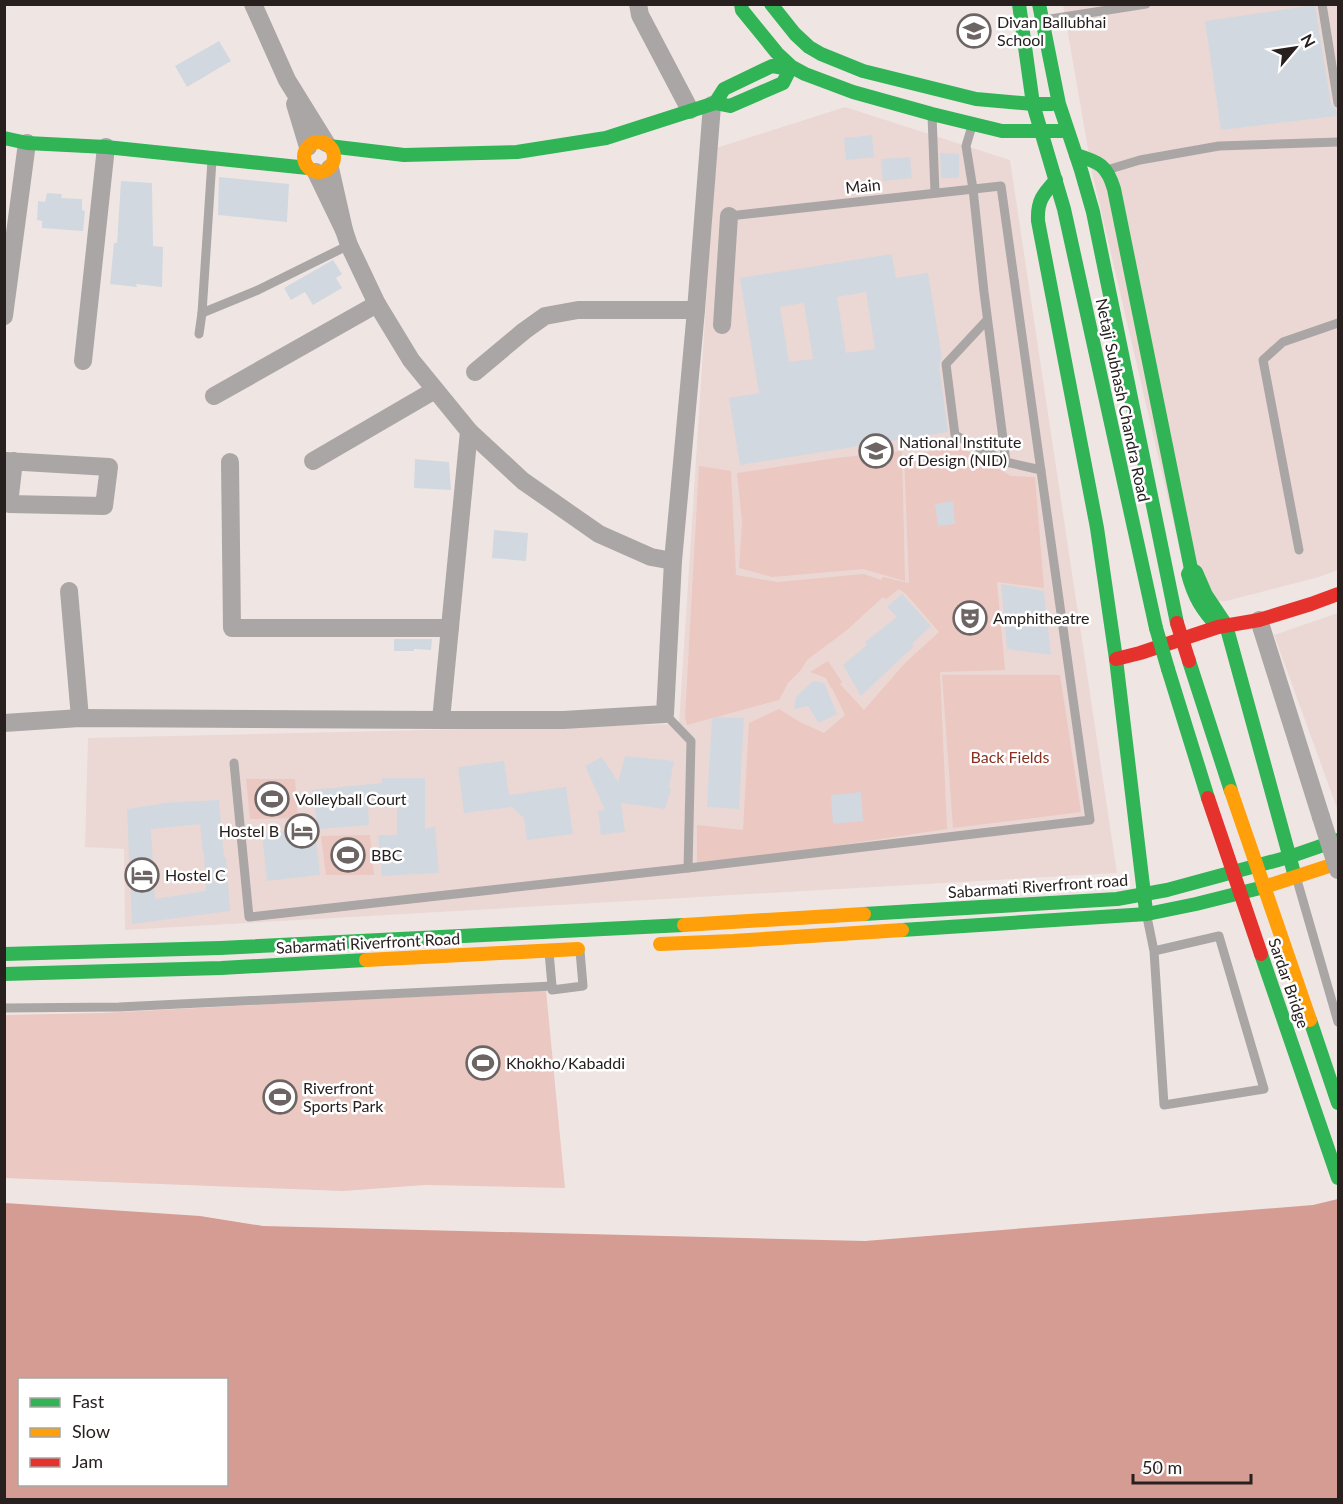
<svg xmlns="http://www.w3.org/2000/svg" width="1343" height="1504" viewBox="0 0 1343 1504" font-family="Lato,sans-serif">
<rect width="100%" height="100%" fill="#efe6e4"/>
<g fill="#ebd8d4">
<polygon points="1063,5 1338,5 1338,570 1319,577 1226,601 1192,602 1092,172"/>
<polygon points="845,107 1010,160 1117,873 125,930 124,849 85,847 88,738 679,724 716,148"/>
<polygon points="1338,613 1338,811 1274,635"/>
</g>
<g fill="#ebc8c1">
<polygon points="961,447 1011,476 1035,477 1044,588 997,582 1005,670 940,672 947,829 697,867 697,825 743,830 749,723 779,709 800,722 824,733 845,715 832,688 831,688 826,678 810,672 828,661 842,682 840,684 864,710 905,663 939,632 906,594 899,589 886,599 883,597 847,630 807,660 801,670 788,683 779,700 687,725 685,717 699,466 731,471 736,575 778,582 864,574 881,580 883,577 909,583 904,455"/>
<polygon points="902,451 905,581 863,569 772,577 739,568 742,522 737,473 836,458"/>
<polygon points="942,675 1060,675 1081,812 953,828"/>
<polygon points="246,779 295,779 298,818 250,819"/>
<polygon points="370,835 374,875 326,875 321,836"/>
<polygon points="546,990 565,1188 425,1185 343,1191 5,1178 4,1015 101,1013"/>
</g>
<path fill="#d49c92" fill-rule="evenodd" d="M1338,1199V1499H5V1203L200,1216L263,1226L865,1241L1313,1205ZM20,1380H226V1484H20Z"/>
<g fill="#d2d8df" fill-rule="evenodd">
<polygon points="1315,5 1331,104 1336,109 1337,116 1221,130 1205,21"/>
<polygon points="219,41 231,61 187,87 175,66"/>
<polygon points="872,135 874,157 846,160 844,138"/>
<polygon points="940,153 959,154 959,178 941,178"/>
<polygon points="910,157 912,178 883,181 881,159"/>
<polygon points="219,177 289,184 287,222 218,215"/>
<polygon points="121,181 152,183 153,246 163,247 162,287 136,284 137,287 110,284 114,243 117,243"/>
<polygon points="47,193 62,194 61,198 82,199 82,210 85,211 83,231 42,228 42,221 37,220 38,201 45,202"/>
<path d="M892,254L896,278L928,273L942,358L939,365L948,432L740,465L729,398L759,393L740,278ZM866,292L875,349L846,353L837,297ZM804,303L813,359L789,362L780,307Z"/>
<polygon points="333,260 342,274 336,278 342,288 313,305 305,292 291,300 284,288"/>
<polygon points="415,459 449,462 451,490 414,488"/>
<polygon points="953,501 955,524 938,526 935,504"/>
<polygon points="494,530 528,533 526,561 492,558"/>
<polygon points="1001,584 1044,591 1051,655 1007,649"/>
<polygon points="902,594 931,626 912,644 914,646 861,696 843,665 867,645 865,642 897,617 887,607"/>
<polygon points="394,639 432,639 431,650 414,649 414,651 394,651"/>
<polygon points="813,681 824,683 837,714 819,723 808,706 794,709 796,697"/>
<polygon points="712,717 744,718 739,809 707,807"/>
<polygon points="625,756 674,761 669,788 671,789 665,809 621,803 625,832 601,835 598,811 605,810 585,766 602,757 618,782"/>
<polygon points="504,761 509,795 566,787 573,834 527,840 524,818 512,807 464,813 458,767"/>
<polygon points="382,778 425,778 425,829 435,827 439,873 382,876 378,835 397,835 397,807 368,807 369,825 318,829 312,790 382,783"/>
<polygon points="861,792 863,821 833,824 831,795"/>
<path d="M219,800L224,857H226L230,911L132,924L127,809L161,804V803ZM200,824L203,853H204L206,891L155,899L151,829Z"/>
<polygon points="315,827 320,875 267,881 262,834"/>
</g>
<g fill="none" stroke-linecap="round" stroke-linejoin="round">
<g stroke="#aba6a6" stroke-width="9">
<polyline points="1322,4 1338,103"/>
<polyline points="1044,20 1146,4"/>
<polyline points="932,115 935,193"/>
<polyline points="972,126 966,146 973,189 984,292 1006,462 1041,470"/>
<polyline points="1110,169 1140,160 1219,146 1338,142"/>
<polyline points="202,313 258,290 349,245"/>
<polyline points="987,320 946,364 955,435 1006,462"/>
<polyline points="199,334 202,313 212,160"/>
<polyline points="1299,550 1263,360 1283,342 1338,323"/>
<polyline points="665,714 691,741 688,868"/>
<polyline points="234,763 249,917 697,867 1090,820 1001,186 729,216"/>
<polyline points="1297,880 1338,1022"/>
<polyline points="1147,917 1154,951 1164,1105 1264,1089 1219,936 1154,951"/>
<polyline points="552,986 552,990 583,986 580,951"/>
<polyline points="4,1008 119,1007 552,986 549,952"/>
</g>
<g stroke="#aba6a6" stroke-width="18">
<polyline points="253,4 287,80 326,143"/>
<polyline points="638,4 640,15 690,110"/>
<polyline points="295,104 308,147"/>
<polyline points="316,172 344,230 330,168"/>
<polyline points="4,316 27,143"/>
<polyline points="722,325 729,216"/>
<polyline points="83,361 106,147"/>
<polyline points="475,372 524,331 545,316 578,310 696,310"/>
<polyline points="214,396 377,304"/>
<polyline points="469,431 523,481 599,534 651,557 673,561"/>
<polyline points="4,461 6,461 109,467 104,506 9,504 14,461"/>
<polyline points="313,461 435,390"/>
<polyline points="230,462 232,628 450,628"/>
<polyline points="69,591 80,718"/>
<polyline points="1259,620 1321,817"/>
<polyline points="441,720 563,720 665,714 673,561 696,310 712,105"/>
<polyline points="4,723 80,718 441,720 469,431 411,360 377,304 349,245 344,230"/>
</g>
<g stroke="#30b455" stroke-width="14">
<polyline points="741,4 742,10 777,53 792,67 805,74 853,92 932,114 1002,131 1062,131"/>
<polyline points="771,4 795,34 809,47 821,54 863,71 976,99 1033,104 1052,104"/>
<polyline points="1019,4 1033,104 1064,209 1156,628"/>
<polyline points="1039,4 1059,104 1081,170 1093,212 1177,623"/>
<polyline points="4,138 27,143 106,147 308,168"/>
<polyline points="329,146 404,155 517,152 606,138 715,103 730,106 783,83 790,69 772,66 724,89 715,103"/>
<path d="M1076,155C1099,162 1107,165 1114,189L1191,569"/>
<path d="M1056,180C1043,194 1037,201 1038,221L1097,528L1116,659L1146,911"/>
<path d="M1218,627C1202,610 1194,597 1188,574L1191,569L1196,572L1206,595L1226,625L1294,873"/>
<polyline points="1189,661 1231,791"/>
<polyline points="1168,669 1208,798"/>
<polyline points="864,914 1117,899 1167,890 1289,857 1338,840"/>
<polyline points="902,930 1147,914 1196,904 1264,887"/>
<polyline points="4,954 220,948 684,925"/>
<polyline points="4,974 221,968 366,960"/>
</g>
<g stroke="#ff9f0a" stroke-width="14">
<circle cx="319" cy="157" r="15"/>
<polyline points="1264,887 1338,863"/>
<polyline points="684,925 864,914"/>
<polyline points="660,944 733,941 902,930"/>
<polyline points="366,960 578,949"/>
</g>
<polyline stroke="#e5322d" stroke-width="14" points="1116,659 1140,653 1218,627 1259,620 1311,604 1338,594"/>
<polyline stroke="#aba6a6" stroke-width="18" points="1321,817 1338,870"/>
<g stroke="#30b455" stroke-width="14">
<polyline points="1156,628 1168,669"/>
<polyline points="1261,954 1338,1178"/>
<polyline points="1310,1020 1338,1103"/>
</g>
<polyline stroke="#ff9f0a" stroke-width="14" points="1231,791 1310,1020"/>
<g stroke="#e5322d" stroke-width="14">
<polyline points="1177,623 1189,661"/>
<polyline points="1208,798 1261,954"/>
</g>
</g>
<defs>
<symbol id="school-ring" viewBox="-11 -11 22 22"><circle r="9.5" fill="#fff" stroke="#6d6564" stroke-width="1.5"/><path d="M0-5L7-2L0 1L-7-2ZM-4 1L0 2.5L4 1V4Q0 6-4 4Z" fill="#6d6564"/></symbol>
<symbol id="university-ring" viewBox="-11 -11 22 22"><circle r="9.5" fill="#fff" stroke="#6d6564" stroke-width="1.5"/><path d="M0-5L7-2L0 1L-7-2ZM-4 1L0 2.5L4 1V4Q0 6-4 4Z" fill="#6d6564"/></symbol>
<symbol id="theatre-ring" viewBox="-11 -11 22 22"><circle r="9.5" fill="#fff" stroke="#6d6564" stroke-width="1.5"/><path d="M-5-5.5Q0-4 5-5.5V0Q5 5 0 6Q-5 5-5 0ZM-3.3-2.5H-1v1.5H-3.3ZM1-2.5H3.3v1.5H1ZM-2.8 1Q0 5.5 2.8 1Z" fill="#6d6564"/></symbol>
<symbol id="stadium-ring" viewBox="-11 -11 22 22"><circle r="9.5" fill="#fff" stroke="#6d6564" stroke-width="1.5"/><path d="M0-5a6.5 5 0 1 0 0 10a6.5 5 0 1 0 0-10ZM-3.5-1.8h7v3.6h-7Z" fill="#6d6564"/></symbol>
<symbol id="hotel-ring" viewBox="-11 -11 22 22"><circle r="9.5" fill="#fff" stroke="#6d6564" stroke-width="1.5"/><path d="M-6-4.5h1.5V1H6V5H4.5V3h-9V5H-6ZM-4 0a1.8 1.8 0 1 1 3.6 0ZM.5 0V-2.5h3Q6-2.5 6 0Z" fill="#6d6564"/></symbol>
</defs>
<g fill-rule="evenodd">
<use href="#school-ring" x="955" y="12" width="38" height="38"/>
<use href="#university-ring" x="857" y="432" width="38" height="38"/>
<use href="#theatre-ring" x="951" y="599" width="38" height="38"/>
<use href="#stadium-ring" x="253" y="780" width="38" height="38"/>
<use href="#hotel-ring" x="283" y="812" width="38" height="38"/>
<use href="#stadium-ring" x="329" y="836" width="38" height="38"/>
<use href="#hotel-ring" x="123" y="856" width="38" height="38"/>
<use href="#stadium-ring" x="464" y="1044" width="38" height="38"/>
<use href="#stadium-ring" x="261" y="1078" width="38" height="38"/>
</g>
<g text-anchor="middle" stroke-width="5" stroke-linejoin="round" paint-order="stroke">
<g font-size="16" fill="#27201f" stroke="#fff" text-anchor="start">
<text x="997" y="28">Divan Ballubhai<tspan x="997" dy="18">School</tspan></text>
<text x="899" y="448">National Institute<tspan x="899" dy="18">of Design (NID)</tspan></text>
<text x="993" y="624">Amphitheatre</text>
<text x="295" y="805">Volleyball Court</text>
<text x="279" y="837" text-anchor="end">Hostel B</text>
<text x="371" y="861">BBC</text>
<text x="165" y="881">Hostel C</text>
<text x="506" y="1069">Khokho/Kabaddi</text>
<text x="303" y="1094">Riverfront<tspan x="303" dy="18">Sports Park</tspan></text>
</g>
<g font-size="16" fill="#27201f" stroke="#fff">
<text transform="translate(863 186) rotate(-6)" y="6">Main</text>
<text transform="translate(1123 400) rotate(78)" y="6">Netaji Subhash Chandra Road</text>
<text transform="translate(1038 886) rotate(-4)" y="6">Sabarmati Riverfront road</text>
<text transform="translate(368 943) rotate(-3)" y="6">Sabarmati Riverfront Road</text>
<text transform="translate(1289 983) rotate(71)" y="6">Sardar Bridge</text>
</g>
<g font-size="16" fill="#8b3021" stroke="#fff">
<text x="1010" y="763">Back Fields</text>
</g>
</g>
<rect width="1343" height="1504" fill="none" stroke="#27201f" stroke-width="12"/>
<rect x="18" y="1378" width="210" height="108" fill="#ffffff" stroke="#a9a6a5" stroke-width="1.5"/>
<rect x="30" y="1398" width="30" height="9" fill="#30b455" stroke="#a9a6a5" stroke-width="1.5"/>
<text x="72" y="1408" font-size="18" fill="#27201f">Fast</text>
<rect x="30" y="1428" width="30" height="9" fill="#ff9f0a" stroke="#a9a6a5" stroke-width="1.5"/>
<text x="72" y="1438" font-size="18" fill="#27201f">Slow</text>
<rect x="30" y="1458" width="30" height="9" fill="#e5322d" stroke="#a9a6a5" stroke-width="1.5"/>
<text x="72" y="1468" font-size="18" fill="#27201f">Jam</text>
<g transform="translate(1295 48) rotate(61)" stroke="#ffffff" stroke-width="4.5" paint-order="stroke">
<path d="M0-4.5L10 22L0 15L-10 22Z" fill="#27201f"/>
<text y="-9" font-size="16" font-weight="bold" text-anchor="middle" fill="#27201f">N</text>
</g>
<path d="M1133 1474v9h118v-9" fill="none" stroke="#27201f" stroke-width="3"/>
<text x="1142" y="1474" font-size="18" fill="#27201f" stroke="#ffffff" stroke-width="4.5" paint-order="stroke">50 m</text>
</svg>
